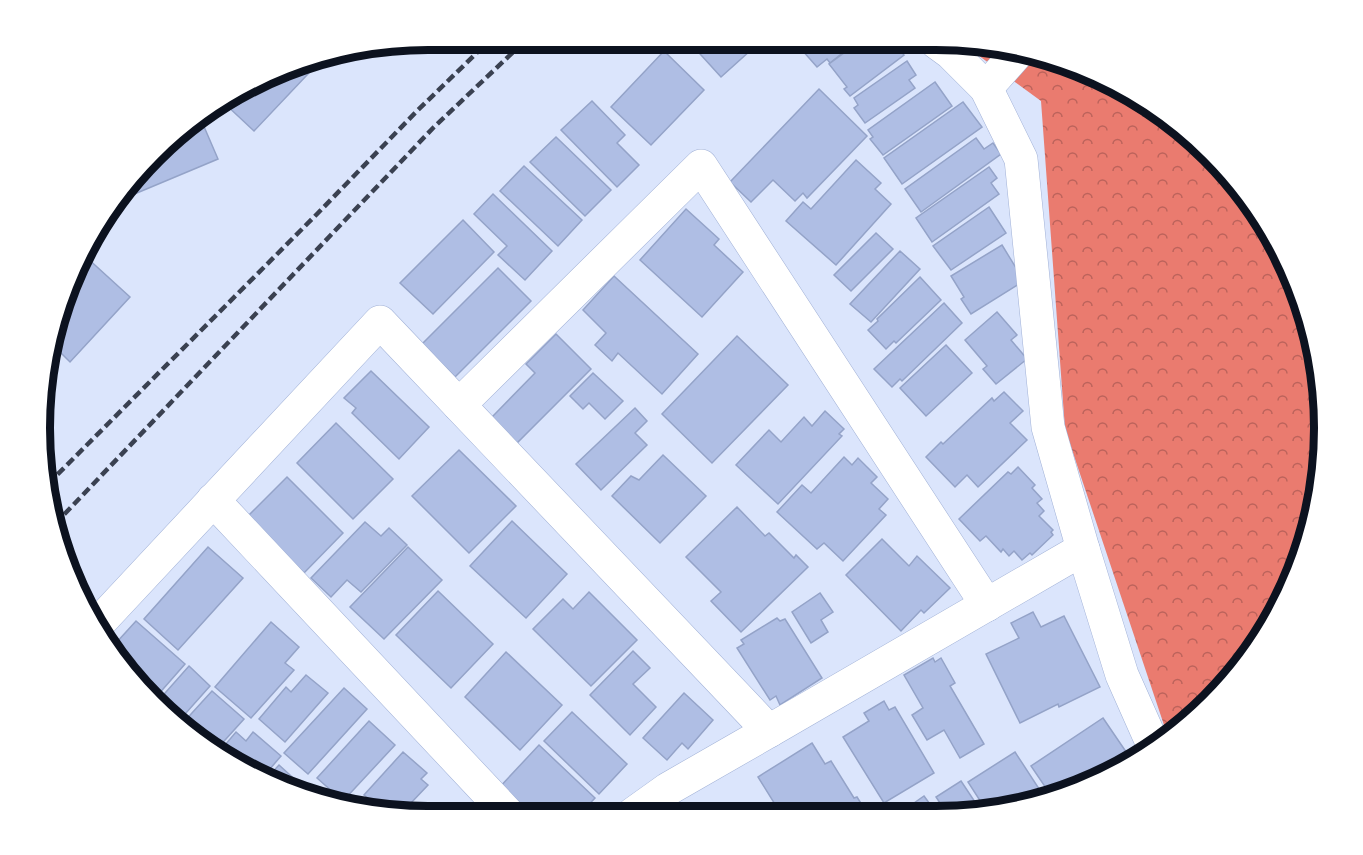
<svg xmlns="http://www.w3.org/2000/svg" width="1363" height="855" viewBox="0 0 1363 855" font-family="'Public Sans',sans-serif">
<defs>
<pattern id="forest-crowns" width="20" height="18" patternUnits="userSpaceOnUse" patternTransform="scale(1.5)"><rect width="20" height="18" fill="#ea7b6f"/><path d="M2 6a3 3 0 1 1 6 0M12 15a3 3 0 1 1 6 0" fill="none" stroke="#bc635b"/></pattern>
</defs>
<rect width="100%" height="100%" fill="#dbe5fc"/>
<polygon fill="url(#forest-crowns)" points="960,42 986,42 1084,68 1172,119 1272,233 1321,376 1311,528 1244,664 1192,719 1168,737 1065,429 1041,101"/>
<g fill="#afbee4" stroke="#94a3c8" stroke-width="1.5">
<polygon points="694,41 761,41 721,77 691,44"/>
<polygon points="794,41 856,42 830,63 827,59 817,67"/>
<polygon points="859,42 894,42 904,55 850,96 844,89 847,87 829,64"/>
<polygon points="664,51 704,90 651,145 611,107"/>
<polygon points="325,56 254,131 223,102 303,60"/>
<polygon points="907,61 916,75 909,80 915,88 865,123 854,108 858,105 854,98"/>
<polygon points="935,82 952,106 883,155 870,139 873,137 868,130"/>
<polygon points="819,89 867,136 807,198 803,193 795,201 773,180 751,202 730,182"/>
<polygon points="592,101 625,135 617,143 639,165 617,187 561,130"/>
<polygon points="963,102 982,127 902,184 884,158"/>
<polygon points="199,115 218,159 125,198 121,189 191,119"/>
<polygon points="556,137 611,190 585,216 530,162"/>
<polygon points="976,138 984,149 993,143 1001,154 921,212 905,189"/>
<polygon points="856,160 881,183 875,189 891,204 836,265 786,221 803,202 811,209"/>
<polygon points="524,166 582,220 558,246 500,191"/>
<polygon points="989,167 997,178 991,183 999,194 932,242 916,218"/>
<polygon points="493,194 552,251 525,280 498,255 507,246 474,214"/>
<polygon points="989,207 1006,233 951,270 933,246"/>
<polygon points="686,209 719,239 714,245 743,272 702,317 640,260"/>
<polygon points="463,220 494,252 433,314 400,283"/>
<polygon points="876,233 893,249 851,291 834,275"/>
<polygon points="1002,245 1024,281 971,314 961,299 964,297 951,276"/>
<polygon points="900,251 920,269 871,322 850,304"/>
<polygon points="85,256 130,297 70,362 53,345 60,303"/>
<polygon points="498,268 531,301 455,377 422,344"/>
<polygon points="614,276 698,354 662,394 618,353 612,361 595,345 606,333 583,310"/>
<polygon points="920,277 941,300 896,343 894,341 886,349 868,330 878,321 877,319"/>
<polygon points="944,303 962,323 902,381 900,379 892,387 874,369"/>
<polygon points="997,312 1017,335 1011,340 1027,359 996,384 983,369 987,366 965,340"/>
<polygon points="556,334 591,369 513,447 492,417 535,373 526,364"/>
<polygon points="737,336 788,385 712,463 662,414"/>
<polygon points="946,345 972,373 926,416 900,388"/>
<polygon points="371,371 429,427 399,459 352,413 356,408 344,398"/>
<polygon points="593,373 623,401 605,419 589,403 583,409 570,396"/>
<polygon points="1004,392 1023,411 1010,423 1027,440 978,487 967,475 955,487 926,457 941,442 943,444 992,398 994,401"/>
<polygon points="635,408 647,421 635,433 647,445 601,490 576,464"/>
<polygon points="825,411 844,429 839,434 842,436 778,504 736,465 769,430 781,442 804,417 812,426"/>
<polygon points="336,423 393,479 353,519 297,463"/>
<polygon points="459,450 516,506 469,553 412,496"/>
<polygon points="663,455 706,496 660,543 612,496 631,476 639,480"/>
<polygon points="844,457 852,465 858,458 877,477 871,483 888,499 879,509 886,515 843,561 824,543 817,549 777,512 802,485 811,493"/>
<polygon points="1018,467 1035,485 1032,488 1042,499 1037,503 1044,511 1039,516 1053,530 1051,532 1053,535 1032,555 1030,553 1022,560 1014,551 1009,556 1003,549 1001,552 986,536 980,541 959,519 1008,472 1011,474"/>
<polygon points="287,477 343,533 304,573 247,517"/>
<polygon points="737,507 765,536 769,533 794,558 796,555 808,567 741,632 711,601 721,592 686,557"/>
<polygon points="512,521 567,574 526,618 470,566"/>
<polygon points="365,522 381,536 389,528 407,545 361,592 347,580 331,597 311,578"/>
<polygon points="882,539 909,566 917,556 950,588 924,613 921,610 901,631 846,575"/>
<polygon points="208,547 243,578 178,650 144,619"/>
<polygon points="408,547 442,580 384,639 350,607"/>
<polygon points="438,591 493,644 451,688 396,635"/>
<polygon points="589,592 637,640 591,686 533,629 563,599 573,609"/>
<polygon points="820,593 833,612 821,620 828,632 811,643 792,612"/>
<polygon points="1033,612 1041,627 1064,616 1100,687 1059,707 1058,704 1020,723 986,654 1019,638 1011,623"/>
<polygon points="777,618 780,621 785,619 822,678 780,705 776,696 770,700 737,648 744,644 741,640"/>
<polygon points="136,621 185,664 157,696 128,669 135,661 116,643"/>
<polygon points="271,622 299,647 285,663 294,670 251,718 215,687"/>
<polygon points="633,651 650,668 633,684 656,707 630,735 590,695"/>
<polygon points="506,652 562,705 520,750 465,697"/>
<polygon points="933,658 935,662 941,658 955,683 950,686 984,744 960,758 944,730 927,740 912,715 923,708 904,675"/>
<polygon points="189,666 210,686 178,722 158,701"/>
<polygon points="306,675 328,693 285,742 259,719 286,687 291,692"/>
<polygon points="344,688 367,709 308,774 284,753"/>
<polygon points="212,691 244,719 216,750 191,736 181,725"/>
<polygon points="684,693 713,720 688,749 682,743 667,760 643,738"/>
<polygon points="884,701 889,710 895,707 934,773 884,803 843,737 869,721 864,713"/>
<polygon points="572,712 627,764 599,794 544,741"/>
<polygon points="1103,718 1133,762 1060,795 1052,797 1031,766"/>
<polygon points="369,721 395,745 343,801 317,778"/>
<polygon points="236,732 246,741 253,732 281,756 263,777 219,752"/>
<polygon points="812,743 825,764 831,761 854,798 857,797 867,813 865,815 781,814 758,777"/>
<polygon points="539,745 595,798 580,814 522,813 497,790"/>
<polygon points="403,752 427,773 421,779 428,785 410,804 419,813 377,813 366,810 363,807 370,800 364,795"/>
<polygon points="1015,752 1045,798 986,810 968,782"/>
<polygon points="279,765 311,794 315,788 328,800 279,787 266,779"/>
<polygon points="961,781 981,811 961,815 948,815 936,797"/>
<polygon points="924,796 932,807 936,804 944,815 897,815"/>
</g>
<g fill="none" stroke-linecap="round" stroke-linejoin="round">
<defs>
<g id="minor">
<polyline points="936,42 951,53 986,88 1021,159 1048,427 1083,549"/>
<polyline points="986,88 1019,51"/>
<polyline points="459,405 701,166 987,605"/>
<polyline points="213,500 507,813"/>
<polyline points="96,626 380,322 769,731 668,789 633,814"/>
<polyline points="769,731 1083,549 1122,675 1154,747"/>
</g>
</defs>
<use href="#minor" stroke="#a1b1d6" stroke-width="34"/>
<use href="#minor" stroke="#fff" stroke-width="33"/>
<g stroke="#3a4151" stroke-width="4.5" stroke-dasharray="9 4.5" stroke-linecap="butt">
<polyline points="48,484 318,213 417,111 491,39"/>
<polyline points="55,524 434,127 526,40"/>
</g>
</g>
<path d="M0 0H1363V855H0ZM428 50H936A378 378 0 0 1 1314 428V428A378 378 0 0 1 936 806H428A378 378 0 0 1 50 428V428A378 378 0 0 1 428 50Z" fill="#fff" fill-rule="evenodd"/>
<path fill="none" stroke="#0c121f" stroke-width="8" d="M428 50H936A378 378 0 0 1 1314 428V428A378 378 0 0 1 936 806H428A378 378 0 0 1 50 428V428A378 378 0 0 1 428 50Z"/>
</svg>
